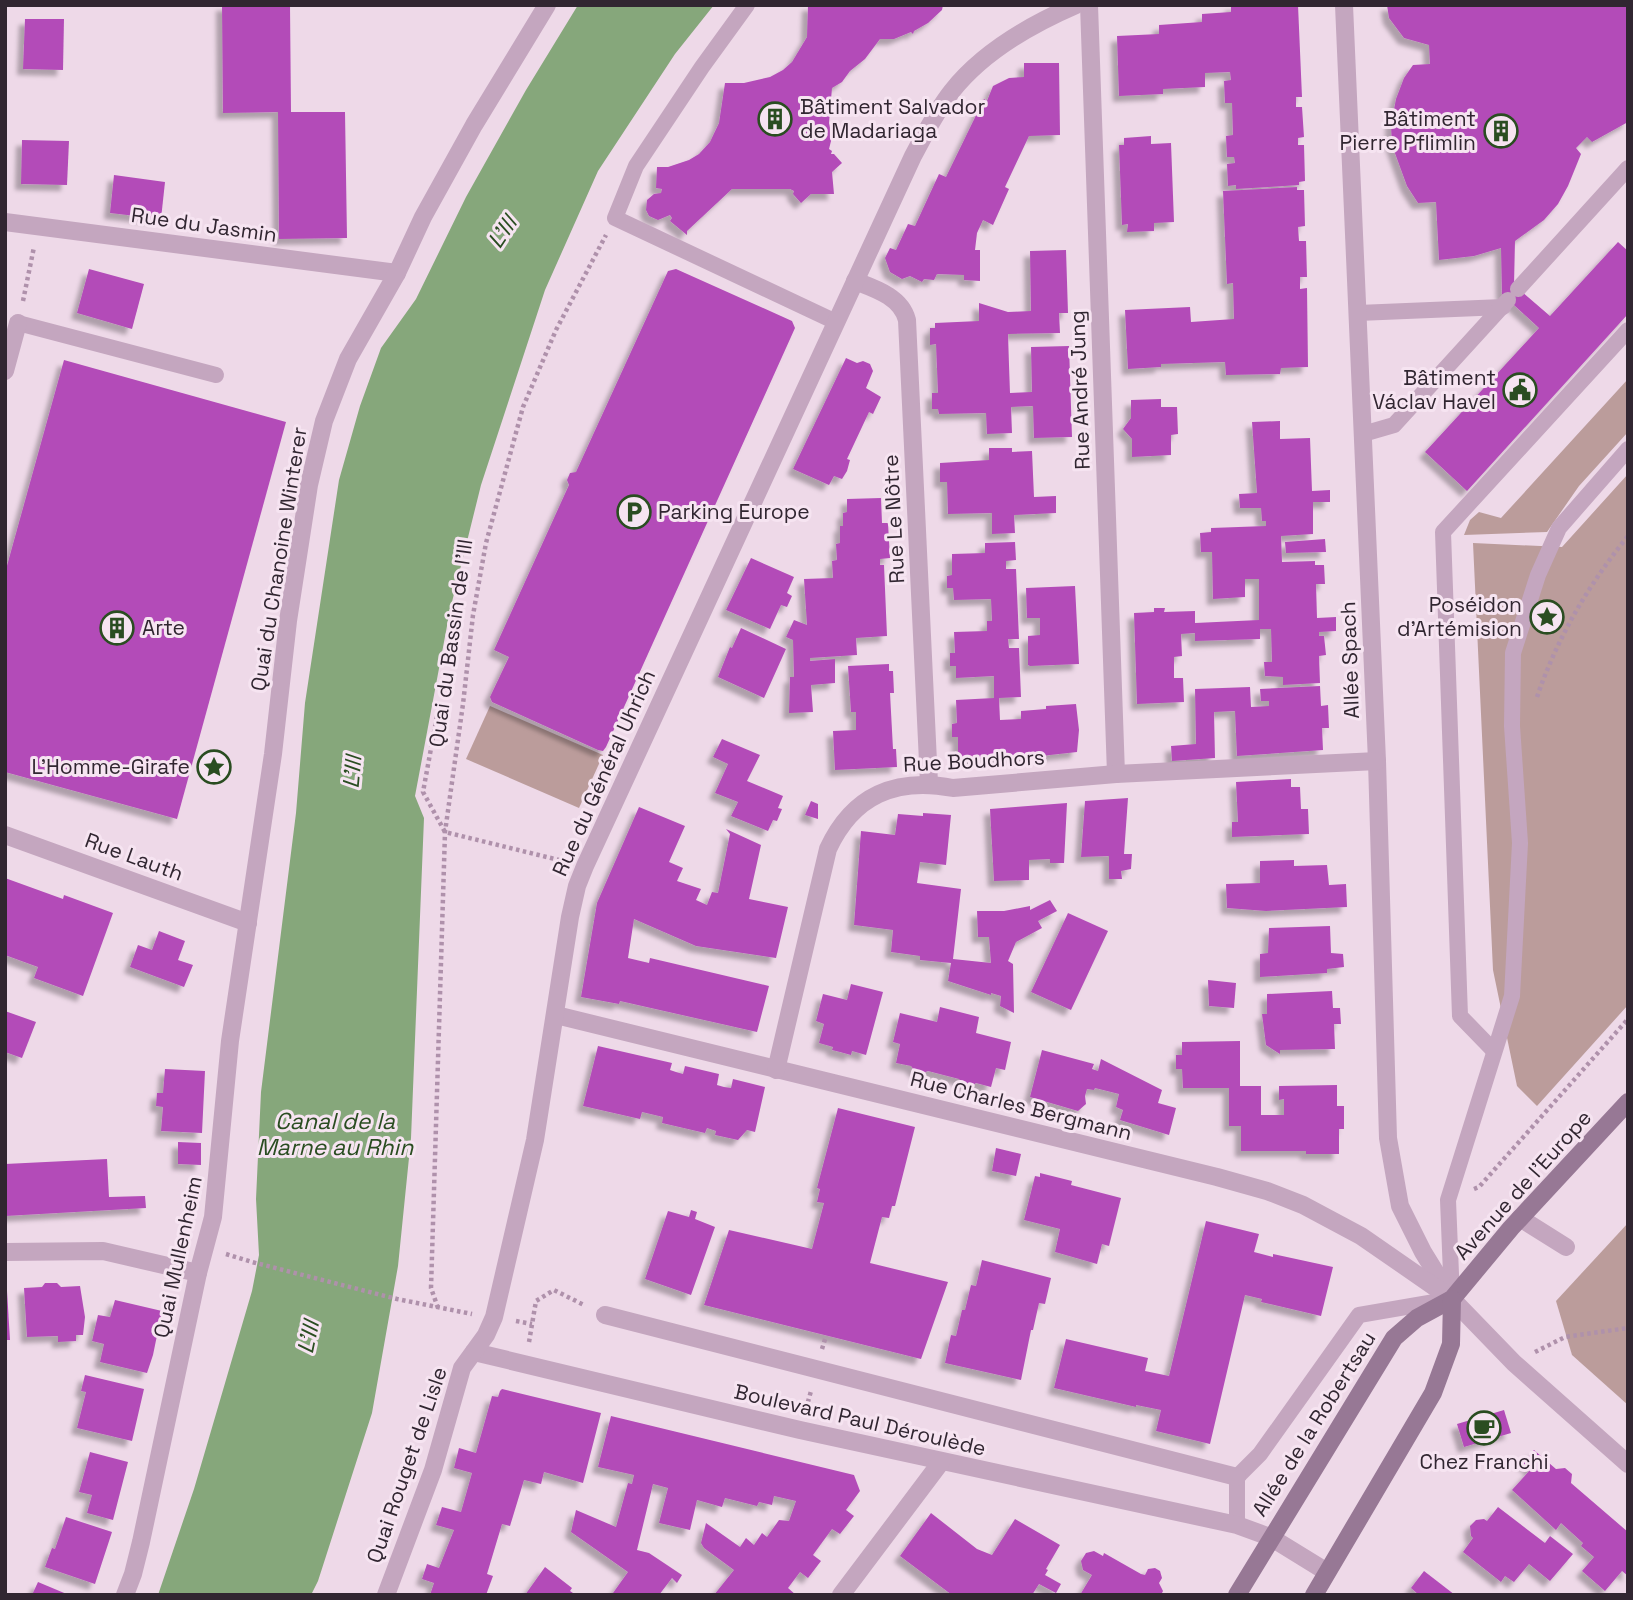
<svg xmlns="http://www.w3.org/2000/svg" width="1633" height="1600" viewBox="0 0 1633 1600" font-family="'Space Grotesk',sans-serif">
<defs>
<filter id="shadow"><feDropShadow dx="-6" dy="6" stdDeviation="2" flood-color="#0004"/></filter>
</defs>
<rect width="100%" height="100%" fill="#eed9e8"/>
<g fill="#bb9c9b">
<polygon points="1628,379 1628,432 1579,486 1547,532 1464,535 1470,520 1479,512 1501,518"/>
<polygon points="1628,474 1628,1005 1537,1106 1517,1086 1493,970 1473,543 1562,547"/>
<polygon points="490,706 603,755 579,808 466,759"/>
<polygon points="1628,1223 1628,1405 1572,1355 1556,1301"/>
</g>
<polygon fill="#86a77b" points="578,5 714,5 675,54 598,171 545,290 481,485 450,610 415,796 424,818 411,1138 398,1266 372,1413 318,1581 311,1595 158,1595 194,1489 252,1291 259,1255 256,1199 261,1092 296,813 305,703 339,480 360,406 381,348 416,299 466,197 526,90"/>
<g fill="#b34cb8" filter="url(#shadow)">
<polygon points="222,5 290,5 291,112 345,112 347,238 279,239 278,112 223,113"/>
<polygon points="808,5 943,5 942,10 928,23 914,31 913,34 911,32 894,39 880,39 865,59 850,71 842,82 832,88 829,123 832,137 829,149 832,151 831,154 834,154 842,163 832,172 834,194 811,194 801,203 793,194 794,191 790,189 732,189 687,231 687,235 670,221 672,218 670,215 658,220 649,216 646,210 647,200 654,194 661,193 662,189 656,188 657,167 668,167 689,160 699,154 710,142 719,123 725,83 744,83 770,77 783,70 792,62 807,37"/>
<polygon points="1231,5 1298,5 1302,97 1296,97 1296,107 1302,107 1304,137 1298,138 1298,145 1304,145 1305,181 1299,182 1299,185 1236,189 1236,185 1228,186 1227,164 1235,163 1234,157 1227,157 1226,136 1233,135 1232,103 1225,103 1224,81 1231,80 1230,72 1205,73 1205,87 1163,89 1163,94 1119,96 1117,36 1159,34 1159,25 1202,22 1202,14 1231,12"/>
<polygon points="1387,5 1628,5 1628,122 1592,142 1587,137 1576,148 1581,154 1568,186 1558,204 1544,220 1515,241 1514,285 1550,316 1618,242 1628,251 1628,314 1467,491 1425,452 1539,328 1502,294 1501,248 1474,256 1439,260 1436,202 1418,203 1407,186 1392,145 1391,125 1396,99 1404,78 1413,65 1430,64 1429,45 1404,38 1389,18"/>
<polygon points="25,19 64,19 63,70 23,69"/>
<polygon points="1024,63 1059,63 1060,135 1029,136 1005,187 1009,189 993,225 983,220 977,233 975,250 980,250 980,281 964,280 964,275 937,274 934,280 924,279 922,282 910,276 902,279 890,272 885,258 890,248 896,250 908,224 915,226 939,174 946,177 984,99 987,101 993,86 1009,78 1024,77"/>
<polygon points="1151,136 1151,144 1171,143 1174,222 1154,223 1154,231 1127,232 1128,224 1122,225 1119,145 1124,145 1124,138"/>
<polygon points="22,140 69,141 67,185 21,184"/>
<polygon points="114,175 165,182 161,219 110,213"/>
<polygon points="1297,187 1297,190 1304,190 1305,226 1298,227 1299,241 1306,241 1307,277 1300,277 1300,289 1307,288 1308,367 1281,368 1280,374 1226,375 1225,362 1161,364 1161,367 1128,369 1125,310 1190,307 1191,322 1234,319 1233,283 1227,284 1223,191"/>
<polygon points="1066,250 1068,313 1059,313 1060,333 1008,334 1009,365 1010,393 1032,392 1031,347 1069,346 1072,437 1034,438 1033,406 1011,407 1012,433 987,434 986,413 939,414 938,409 932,409 932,393 938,393 936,344 930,345 930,328 935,328 935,323 979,321 979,303 1008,312 1031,311 1030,251"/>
<polygon points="89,269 144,284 132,329 77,313"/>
<polygon points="676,269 792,321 795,328 606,747 603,751 598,750 492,702 490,697 509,657 494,650 569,485 567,480 570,473 576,472 668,271"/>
<polygon points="846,358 857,363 863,361 870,364 873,371 866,388 881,397 873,414 869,412 847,459 850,460 847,471 842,479 834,476 829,485 793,469"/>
<polygon points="64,360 286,422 177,819 5,772 5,573"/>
<polygon points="1161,399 1161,407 1177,407 1178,434 1171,435 1171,455 1132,457 1132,439 1123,429 1131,418 1131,400"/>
<polygon points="1280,421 1280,439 1310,438 1312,491 1330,490 1330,502 1313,502 1313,534 1281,536 1282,562 1315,561 1315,565 1324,565 1325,584 1316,584 1317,618 1336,617 1336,631 1319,632 1319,636 1324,636 1326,655 1319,656 1320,683 1283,685 1283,677 1265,676 1264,662 1272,662 1271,629 1260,629 1260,639 1195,641 1195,633 1181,634 1182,656 1174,657 1174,678 1183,678 1184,702 1137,704 1134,613 1154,612 1154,608 1165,608 1164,612 1195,611 1195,623 1259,620 1259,579 1245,579 1245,597 1213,599 1212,552 1201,552 1200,533 1211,532 1211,528 1266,526 1266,521 1262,521 1261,508 1240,508 1239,494 1257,493 1252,422"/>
<polygon points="989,448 1012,448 1012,452 1032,451 1034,497 1056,496 1056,513 1014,515 1015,533 992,534 992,513 948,514 947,482 940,482 940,463 989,460"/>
<polygon points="881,498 882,523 888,523 890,558 880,559 880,565 884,565 887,636 856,638 857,655 810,658 810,661 835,659 835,683 811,685 813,712 789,713 790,677 794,677 793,640 786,637 794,620 807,625 804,579 833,578 832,561 837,560 836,544 840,543 840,526 843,526 843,513 847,512 847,499"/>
<polygon points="1325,539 1326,552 1286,553 1285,542"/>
<polygon points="1015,542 1016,560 1006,561 1006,569 1016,569 1019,639 1008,639 1009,648 1019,648 1021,697 999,698 1000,720 1021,719 1021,711 1046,709 1046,706 1076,704 1079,730 1077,752 1023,758 958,760 958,737 952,737 952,724 957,723 956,700 994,698 994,676 956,678 956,666 950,666 950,653 955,653 954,632 987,631 987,621 992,621 991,599 954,600 953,588 947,588 947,576 952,575 952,554 985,553 985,543"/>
<polygon points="751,558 794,577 787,593 792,596 787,607 781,605 770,629 726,610"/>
<polygon points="1075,586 1079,664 1030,666 1028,665 1028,636 1040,635 1040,618 1027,618 1026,588"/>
<polygon points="741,628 786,649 764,698 718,677 730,647 732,648"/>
<polygon points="889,664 889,671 893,671 894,693 890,693 893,749 896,749 897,767 835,770 833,731 856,730 856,712 851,712 848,666"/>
<polygon points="1320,686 1321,706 1328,705 1329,728 1322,728 1323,750 1237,756 1235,711 1214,712 1215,758 1172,761 1171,746 1196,744 1195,689 1250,687 1251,707 1269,706 1269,701 1261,701 1260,689"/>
<polygon points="722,739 760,755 747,781 783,796 778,808 782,809 777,821 773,820 768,831 731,816 738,802 715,793 728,764 713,757"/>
<polygon points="1291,779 1291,787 1300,787 1301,809 1308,809 1309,834 1232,837 1232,822 1238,822 1236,782"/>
<polygon points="1128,798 1124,854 1132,854 1131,869 1121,871 1122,879 1109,879 1109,856 1081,857 1085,801"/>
<polygon points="811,801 818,804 818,819 805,815"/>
<polygon points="1067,803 1064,863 1050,863 1050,859 1029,860 1029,880 994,881 990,809"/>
<polygon points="639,807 685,826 669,862 683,868 677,881 701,889 696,900 707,905 712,892 718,893 730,834 726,829 761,845 749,899 788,907 776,958 696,946 634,919 628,958 649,963 650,958 769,986 757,1032 620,1001 619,1004 581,997 597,903"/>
<polygon points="923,813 951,815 946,865 920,862 917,883 961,889 953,959 991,963 989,937 978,937 977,911 1004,911 1030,906 1030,910 1050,900 1057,911 1038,921 1042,928 1016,942 1008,961 1013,964 1014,1013 1000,1006 1001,996 991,993 991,995 948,981 951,963 920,960 920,956 891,952 893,930 854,925 861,831 895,835 898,814 923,816"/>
<polygon points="1294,860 1294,866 1327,865 1329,885 1346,884 1347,907 1266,911 1227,908 1226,884 1260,883 1260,861"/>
<polygon points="5,878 63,899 64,895 113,913 83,996 34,978 38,967 5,955"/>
<polygon points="1068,913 1108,931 1071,1010 1031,992"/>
<polygon points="1330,926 1331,953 1343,954 1344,967 1327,969 1327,973 1260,977 1260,954 1268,953 1269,928"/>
<polygon points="159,931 185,941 178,960 193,965 184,987 130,967 138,945 152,950"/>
<polygon points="1208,980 1236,983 1234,1008 1209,1006"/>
<polygon points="851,984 883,992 866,1055 852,1051 851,1055 840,1052 832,1050 833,1047 819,1043 824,1024 816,1021 823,994 847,1000"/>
<polygon points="1332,991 1333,1008 1340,1008 1341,1024 1334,1024 1335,1049 1280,1050 1280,1054 1266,1045 1262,1014 1267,1014 1267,994"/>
<polygon points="940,1007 979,1017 976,1033 1011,1042 1005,1070 996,1068 991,1087 976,1083 971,1086 962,1083 959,1079 928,1071 923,1073 915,1071 911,1066 896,1063 900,1044 893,1042 900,1013 937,1022"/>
<polygon points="5,1011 36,1022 22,1058 5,1052"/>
<polygon points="1240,1041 1240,1086 1261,1086 1261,1115 1284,1115 1284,1099 1279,1100 1279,1086 1337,1085 1337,1106 1344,1106 1344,1129 1339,1129 1339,1154 1306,1154 1306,1151 1241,1151 1241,1126 1229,1126 1229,1088 1183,1088 1182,1069 1176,1069 1176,1055 1182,1055 1182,1042"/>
<polygon points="598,1046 672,1063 670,1070 676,1072 683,1074 685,1066 719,1074 717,1085 724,1087 731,1088 733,1079 765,1087 755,1132 747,1130 738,1140 715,1135 716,1131 707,1128 705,1133 662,1123 663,1117 642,1112 640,1119 583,1106"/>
<polygon points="1042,1050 1094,1064 1092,1069 1098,1071 1101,1059 1162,1090 1158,1103 1176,1108 1169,1135 1120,1120 1123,1110 1116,1107 1119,1094 1095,1088 1094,1090 1087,1089 1085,1096 1086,1104 1078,1111 1030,1097"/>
<polygon points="165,1069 205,1071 202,1133 161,1131 163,1107 156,1106 157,1093 163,1093"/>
<polygon points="838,1108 915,1127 895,1206 892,1206 889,1218 882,1217 870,1263 948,1282 921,1359 704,1305 729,1230 812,1249 824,1203 817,1202 820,1189 817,1188"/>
<polygon points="178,1142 201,1143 201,1165 178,1164"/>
<polygon points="996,1148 1021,1154 1016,1176 992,1171"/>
<polygon points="107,1159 109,1197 145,1196 146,1208 5,1216 5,1164"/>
<polygon points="1040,1173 1072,1181 1071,1185 1121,1198 1109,1246 1102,1244 1097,1264 1055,1252 1060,1229 1024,1220 1035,1176 1040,1177"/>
<polygon points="691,1210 697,1212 695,1219 715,1227 691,1295 645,1279 668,1211 689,1217"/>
<polygon points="1206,1221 1259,1234 1254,1252 1273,1257 1273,1254 1333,1267 1321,1316 1261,1302 1262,1299 1245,1295 1210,1444 1156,1431 1161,1410 1136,1405 1136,1407 1054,1388 1066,1339 1148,1358 1145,1371 1169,1376"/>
<polygon points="982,1260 1051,1278 1045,1304 1039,1303 1033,1330 1031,1330 1021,1380 945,1363 951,1335 956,1336 962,1310 965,1310 971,1285 976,1286"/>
<polygon points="45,1283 57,1283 61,1287 80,1286 85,1317 83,1335 76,1335 76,1341 58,1342 58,1336 27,1337 24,1288 42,1287"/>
<polygon points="5,1291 7,1291 10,1340 5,1340"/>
<polygon points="115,1300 162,1311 153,1355 147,1373 100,1362 104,1344 92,1341 98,1315 110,1317"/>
<polygon points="85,1375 144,1389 132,1441 77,1428 86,1392 81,1391"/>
<polygon points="502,1389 601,1413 583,1483 544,1472 541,1484 524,1480 510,1526 502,1524 487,1574 493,1576 486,1595 430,1595 434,1583 422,1579 427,1564 439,1568 454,1530 436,1525 442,1507 461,1512 472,1473 454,1468 459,1448 476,1453 492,1396 498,1397 500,1391"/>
<polygon points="1504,1410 1511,1433 1464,1447 1457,1424"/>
<polygon points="611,1416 854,1475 860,1491 846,1510 854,1516 840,1534 832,1529 821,1544 813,1555 821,1561 808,1578 800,1572 788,1588 796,1595 714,1595 734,1570 704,1548 701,1543 706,1523 740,1547 746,1538 754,1545 762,1533 767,1537 779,1520 789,1521 796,1501 774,1496 772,1505 759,1502 757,1506 725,1498 722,1507 697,1500 690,1530 659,1523 668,1488 653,1484 637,1550 649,1553 682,1575 677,1583 672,1578 659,1595 616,1595 613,1593 628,1572 571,1532 576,1510 616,1527 628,1483 632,1484 634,1475 598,1467"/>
<polygon points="1534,1450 1556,1469 1565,1468 1572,1474 1571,1483 1628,1532 1628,1576 1622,1571 1605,1591 1582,1571 1594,1557 1581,1546 1583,1543 1561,1523 1556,1530 1512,1490 1531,1469 1523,1463"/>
<polygon points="90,1452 128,1462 113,1520 87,1513 92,1495 79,1492"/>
<polygon points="1498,1507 1545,1543 1550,1536 1573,1554 1550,1581 1529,1564 1514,1582 1505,1576 1501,1582 1463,1552 1473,1538 1471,1536 1470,1526 1476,1520 1484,1519 1487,1521"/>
<polygon points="931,1513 977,1549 992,1555 1015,1519 1060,1545 1046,1569 1048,1570 1045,1575 1061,1584 1056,1593 1039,1584 1032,1595 952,1595 900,1556"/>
<polygon points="66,1517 112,1532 95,1584 45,1567 52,1548 55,1549"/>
<polygon points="1094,1551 1103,1556 1104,1553 1141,1574 1145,1575 1148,1569 1155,1568 1160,1571 1162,1578 1159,1583 1163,1591 1161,1595 1080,1595 1092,1575 1083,1570 1081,1561 1086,1553"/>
<polygon points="545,1567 572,1588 570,1591 576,1595 525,1595"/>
<polygon points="1424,1571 1455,1595 1419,1595 1411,1588"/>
<polygon points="38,1582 69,1595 32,1595"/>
</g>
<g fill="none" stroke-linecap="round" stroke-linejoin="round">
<g stroke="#af91ab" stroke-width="4.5" stroke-dasharray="3.5 3.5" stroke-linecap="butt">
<polyline points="23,301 34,247"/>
<path d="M1537,697C1557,638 1589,584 1628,536"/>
<polyline points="437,716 423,792 445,832 563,861"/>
<polyline points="1474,1189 1479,1187 1628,1019"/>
<polyline points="226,1254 252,1262 397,1299 472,1314"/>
<polyline points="438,1308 431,1288 445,832 463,704 473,615 486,543 523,407 556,330 606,235"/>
<polyline points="516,1321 532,1324"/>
<polyline points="529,1342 536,1301 554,1290 584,1305"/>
<polyline points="822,1349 826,1336"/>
<polyline points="1535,1352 1565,1337 1628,1328"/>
<polyline points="806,1409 811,1391"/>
</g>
<g stroke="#c4a6bf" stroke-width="16">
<polyline points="747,5 702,67 636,166 615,218 836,322"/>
<polyline points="1518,289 1628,168"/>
<polyline points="1358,313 1503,307"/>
<polyline points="18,323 216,375"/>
<polyline points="1363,434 1394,425 1508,300"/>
<polyline points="1494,1051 1460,1016 1443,532 1628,330"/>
<polyline points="1237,1525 1237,1477 1260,1454 1359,1315 1452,1299 1448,1200 1512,996 1520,843 1512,726 1513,653 1538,575 1559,528 1628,449"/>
</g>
<g stroke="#c4a6bf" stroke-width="18">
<polyline points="1089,5 1116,774"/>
<polyline points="1344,5 1377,761 1388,1138 1400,1206 1423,1252 1452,1299"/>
<polyline points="5,222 397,273"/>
<path d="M855,281C876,289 901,297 907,320L929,783"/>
<polyline points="5,371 18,323"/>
<polyline points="5,835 248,923"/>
<polyline points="556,1015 1217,1177 1267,1191 1303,1205 1361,1236 1452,1299 1514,1363 1628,1464"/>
<path d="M776,1070L828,849C853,795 896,777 953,788L1116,774L1377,761"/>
<polyline points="1520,1218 1566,1247"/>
<polyline points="5,1252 103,1251 198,1273"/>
<polyline points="605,1315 1237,1477"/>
<polyline points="474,1352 800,1430 1237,1525 1270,1537 1327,1572"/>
<polyline points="125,1595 133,1574 141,1542 198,1273 213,1217 230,1041 273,754 288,621 309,485 324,421 348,359 397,273 423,217 474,125 547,5"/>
<path d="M386,1595L433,1470L462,1368L486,1335L494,1317L535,1140L570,917L577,886L585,866L913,156C925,134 936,111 952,91C982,53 1032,24 1076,5"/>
<polyline points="841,1595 941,1462"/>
</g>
<g stroke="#977895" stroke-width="18">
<polyline points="1237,1595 1394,1338 1417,1318 1452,1299 1511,1228 1628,1102"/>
<polyline points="1314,1595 1433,1393 1451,1344 1452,1299"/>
</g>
</g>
<defs>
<symbol id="building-ring" viewBox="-11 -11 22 22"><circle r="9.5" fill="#f6e4f1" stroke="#2a4d21" stroke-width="1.5"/><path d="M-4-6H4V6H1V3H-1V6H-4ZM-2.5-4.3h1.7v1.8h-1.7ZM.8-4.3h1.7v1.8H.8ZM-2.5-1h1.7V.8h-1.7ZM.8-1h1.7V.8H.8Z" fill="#2a4d21"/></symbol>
<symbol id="civic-ring" viewBox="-11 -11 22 22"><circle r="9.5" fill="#f6e4f1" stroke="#2a4d21" stroke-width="1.5"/><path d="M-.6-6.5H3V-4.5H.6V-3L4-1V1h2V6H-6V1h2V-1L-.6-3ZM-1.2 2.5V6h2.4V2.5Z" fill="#2a4d21"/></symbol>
<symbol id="parking-ring" viewBox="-11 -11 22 22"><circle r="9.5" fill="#f6e4f1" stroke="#2a4d21" stroke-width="1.5"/><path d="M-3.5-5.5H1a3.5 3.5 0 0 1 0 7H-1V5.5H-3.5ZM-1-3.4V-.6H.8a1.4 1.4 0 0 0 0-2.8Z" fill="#2a4d21"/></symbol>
<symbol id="sight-ring" viewBox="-11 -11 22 22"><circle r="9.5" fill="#f6e4f1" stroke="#2a4d21" stroke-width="1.5"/><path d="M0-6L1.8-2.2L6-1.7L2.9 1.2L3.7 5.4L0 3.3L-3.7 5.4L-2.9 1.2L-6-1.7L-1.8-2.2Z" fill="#2a4d21"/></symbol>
<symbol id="cafe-ring" viewBox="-11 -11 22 22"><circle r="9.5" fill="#f6e4f1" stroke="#2a4d21" stroke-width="1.5"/><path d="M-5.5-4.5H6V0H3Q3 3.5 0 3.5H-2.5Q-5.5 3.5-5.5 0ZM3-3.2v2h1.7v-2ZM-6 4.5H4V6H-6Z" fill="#2a4d21"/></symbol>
</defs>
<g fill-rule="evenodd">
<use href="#building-ring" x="756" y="100" width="38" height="38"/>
<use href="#building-ring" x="1482" y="112" width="38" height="38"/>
<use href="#civic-ring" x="1501" y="371" width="38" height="38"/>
<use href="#parking-ring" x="615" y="493" width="38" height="38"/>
<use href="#sight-ring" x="1528" y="598" width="38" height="38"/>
<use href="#building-ring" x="98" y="609" width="38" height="38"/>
<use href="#sight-ring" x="195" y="748" width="38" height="38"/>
<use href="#cafe-ring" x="1465" y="1409" width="38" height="38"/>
</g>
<g text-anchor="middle" stroke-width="6" stroke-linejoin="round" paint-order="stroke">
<g font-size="21" fill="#312631" stroke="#f6e4f1" text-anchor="end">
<text x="800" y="114" text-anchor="start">Bâtiment Salvador<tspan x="800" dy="24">de Madariaga</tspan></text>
<text x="1476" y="126">Bâtiment<tspan x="1476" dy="24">Pierre Pflimlin</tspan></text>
<text x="1496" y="385">Bâtiment<tspan x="1496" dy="24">Václav Havel</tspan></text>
<text x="658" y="519" text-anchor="start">Parking Europe</text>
<text x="1522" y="612">Poséidon<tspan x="1522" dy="24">d'Artémision</tspan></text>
<text x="142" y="635" text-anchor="start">Arte</text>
<text x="190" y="774">L'Homme-Girafe</text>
<text x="1484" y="1469" text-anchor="middle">Chez Franchi</text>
</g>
<g font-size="21" fill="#312631" stroke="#f6e4f1">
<text transform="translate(204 225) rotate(8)" y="7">Rue du Jasmin</text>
<text transform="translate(1080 390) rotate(-92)" y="7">Rue André Jung</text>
<text transform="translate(894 519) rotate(-93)" y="7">Rue Le Nôtre</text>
<text transform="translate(279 559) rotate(-81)" y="7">Quai du Chanoine Winterer</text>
<text transform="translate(451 643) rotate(-82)" y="7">Quai du Bassin de l'Ill</text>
<text transform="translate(1350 660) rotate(-92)" y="7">Allée Spach</text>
<text transform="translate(974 761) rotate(-3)" y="7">Rue Boudhors</text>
<text transform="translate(604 773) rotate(-66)" y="7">Rue du Général Uhrich</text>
<text transform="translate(134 857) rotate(20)" y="7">Rue Lauth</text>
<text transform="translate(1021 1106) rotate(14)" y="7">Rue Charles Bergmann</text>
<text transform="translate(1523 1185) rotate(-48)" y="7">Avenue de l'Europe</text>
<text transform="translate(178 1257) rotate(-78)" y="7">Quai Mullenheim</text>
<text transform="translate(860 1420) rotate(13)" y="7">Boulevard Paul Déroulède</text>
<text transform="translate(1314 1424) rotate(-58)" y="7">Allée de la Robertsau</text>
<text transform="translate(407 1465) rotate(-71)" y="7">Quai Rouget de Lisle</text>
</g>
<g font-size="23" font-style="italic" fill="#2a4d21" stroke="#f6e4f1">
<text transform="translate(502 232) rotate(-56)" y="8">L'Ill</text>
<text transform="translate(352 772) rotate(-85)" y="8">L'Ill</text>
<text x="335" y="1129">Canal de la<tspan x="335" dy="26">Marne au Rhin</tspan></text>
<text transform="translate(308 1337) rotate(-78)" y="8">L'Ill</text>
</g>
</g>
<rect width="1633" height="1600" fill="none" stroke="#312631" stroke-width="14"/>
</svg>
